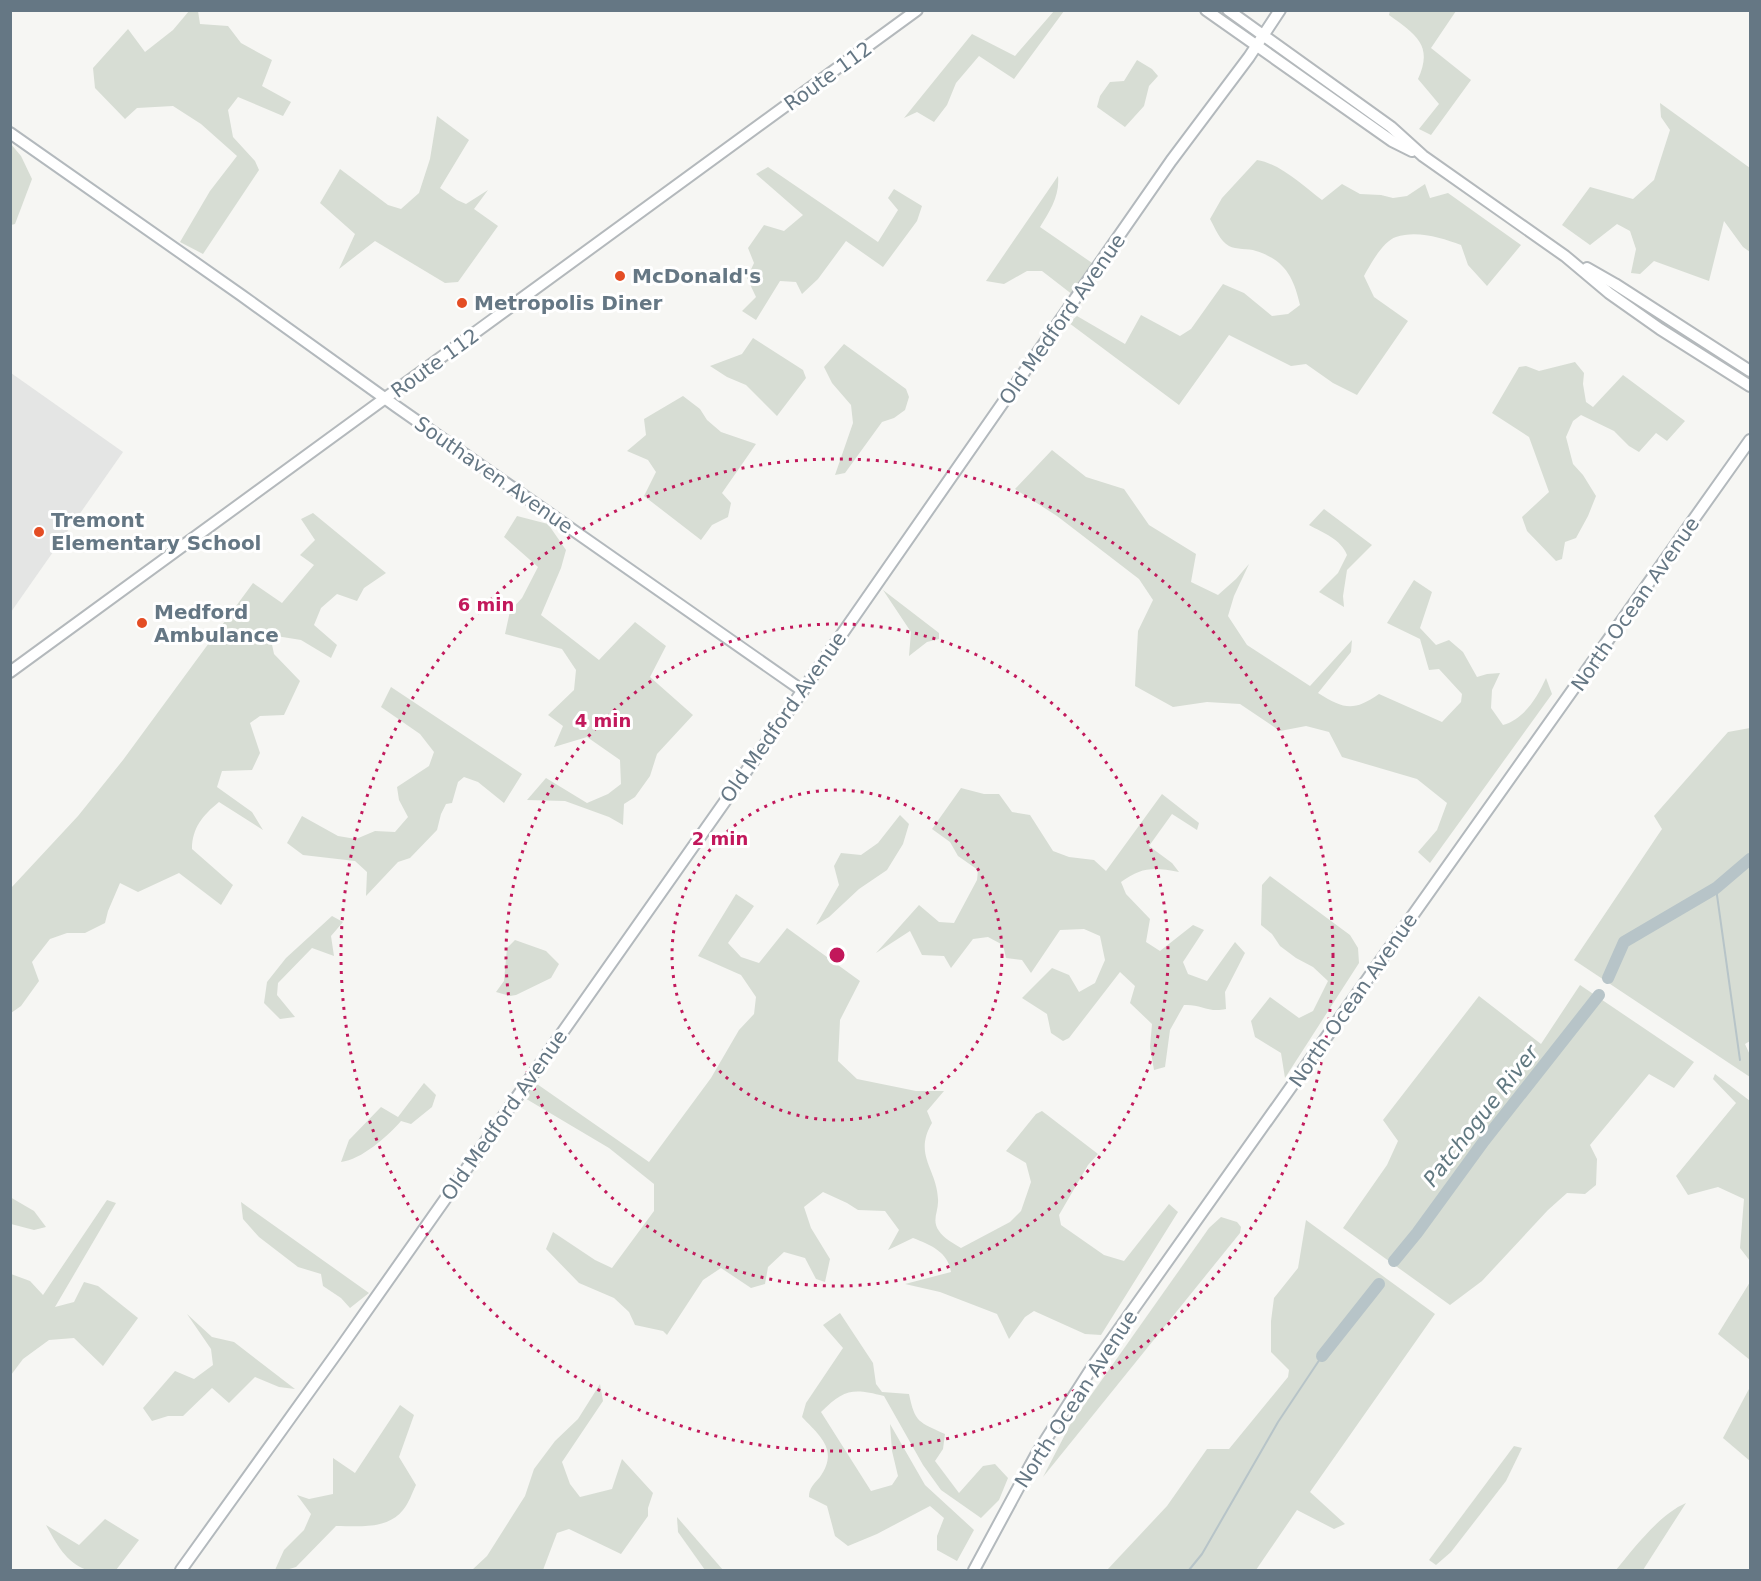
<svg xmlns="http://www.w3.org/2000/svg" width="1761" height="1581" viewBox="0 0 1761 1581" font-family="'DejaVu Sans',sans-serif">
<rect width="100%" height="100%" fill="#f6f6f3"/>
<polygon fill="#e4e5e4" points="11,373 123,452 11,612"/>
<g fill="#d7ddd4">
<polygon points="189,11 198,11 200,24 228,26 241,43 272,60 262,86 291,102 283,116 238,97 228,110 233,137 255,161 259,170 203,254 180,242 210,191 237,156 201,124 173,106 137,108 125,119 95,88 93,68 128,29 145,52 173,30"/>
<polygon points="1054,11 1064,11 1014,79 979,56 956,83 947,105 934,122 917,112 904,118 972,34 1015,56"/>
<path d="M1390,11H1456L1431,48L1471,80L1431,135L1419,129L1439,104L1418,79C1434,45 1415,34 1389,15Z"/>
<polygon points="1137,60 1152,69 1158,76 1149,86 1144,106 1125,127 1097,107 1100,96 1110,82 1124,81"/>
<polygon points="1660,103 1750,168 1750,252 1743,247 1724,221 1709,281 1654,261 1640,274 1631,273 1636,249 1630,231 1617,224 1590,245 1562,225 1590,187 1633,199 1654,180 1670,130 1661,117"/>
<polygon points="437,116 469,140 440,188 457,200 466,204 488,190 474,209 498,226 458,282 445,283 375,241 339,269 355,234 320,203 340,169 388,205 401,209 419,193 430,159"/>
<polygon points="10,143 21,156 32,179 15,224 11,225"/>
<path d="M1257,160C1281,164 1303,186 1322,200L1342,184L1360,194L1381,195L1393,198L1407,196L1425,184L1430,198L1448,193L1521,245L1487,286L1468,265L1461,245C1442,238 1417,230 1396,237C1383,241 1370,265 1364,276L1374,297L1408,321L1357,395L1333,383L1306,364L1291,366L1229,335L1179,405L1069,323L1077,316L1125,344L1141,315L1180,336L1191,329L1223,284L1244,293L1272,316L1288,314L1300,305C1294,278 1285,260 1256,251C1248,248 1236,250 1229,246C1220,241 1215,228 1210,219L1222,198Z"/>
<polygon points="768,167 878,242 898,210 888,198 894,189 922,206 917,221 883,267 846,241 818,279 802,294 796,282 780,281 756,320 742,311 756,297 747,278 754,263 748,248 764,225 784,231 803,215 756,174"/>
<path d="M1058,176C1060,195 1050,211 1040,227L1095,265L1073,295L1042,271H1027L1004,284L986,281Z"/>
<polygon points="753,338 803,370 806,378 777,416 746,385 727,377 710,366 742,354"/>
<polygon points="844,344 906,389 909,397 905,410 894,418 882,422 845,473 835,475 853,423 851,405 832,383 824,367"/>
<polygon points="1575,362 1584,373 1583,384 1586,402 1593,407 1623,375 1685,421 1667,441 1656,433 1639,452 1629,446 1614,431 1581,415 1573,421 1566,437 1573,464 1583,475 1596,496 1588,516 1576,538 1565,542 1562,559 1556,561 1527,531 1522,517 1549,492 1529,437 1492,413 1519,367 1526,366 1539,371"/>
<polygon points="683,396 700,409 707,420 721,432 756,444 722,493 731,503 728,517 712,525 701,540 644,496 656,472 648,460 627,451 646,435 644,419"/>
<path d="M1052,450L1086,477L1124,489L1149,525L1196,554L1191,582L1218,595L1236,579L1249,564L1234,596L1228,616L1247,645L1310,686L1352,640L1351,652L1318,693C1344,709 1353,712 1379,694L1442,722L1461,702L1462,694L1439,669L1429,670L1420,639L1387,623L1414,580L1432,592L1420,628L1436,645L1449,640L1463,652L1477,677L1487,674L1500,673L1492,690L1491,708L1503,725C1524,719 1537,698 1546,678L1552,694L1430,863L1418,852L1437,830L1447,803L1417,779L1342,757L1329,732L1306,726L1280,731L1240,704L1207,702L1173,707L1135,686L1138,631L1153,600L1139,579L1057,516L1015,489Z"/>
<path d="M1324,509L1372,545L1347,570L1343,596L1344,607L1319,592L1338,573L1347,555C1341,539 1323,533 1309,525Z"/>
<path d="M313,513L386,573L364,588L357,601L337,594L321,608L314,625L337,645L331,658L301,640L270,635L274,654L300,681L284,715L260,716L250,723L260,753L252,770L222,771L217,787L252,812L263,830L219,802C203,815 192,828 192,849L233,885L221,905L179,873L138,892L120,883L108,911L105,923L85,933H67L50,939L32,962L39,981L21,1006L11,1013V888L78,816L123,760L253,583L282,603L314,565L300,555L315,540L301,519Z"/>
<polygon points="517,516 548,524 566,550 561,568 541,615 599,660 635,622 666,646 650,677 693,715 657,754 650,776 635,797 624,804 623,825 609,817 565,801 527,800 546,778 587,803 608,794 621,784 620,760 587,737 554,747 563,726 548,715 574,690 576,670 562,649 505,634 510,611 522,598 538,567 504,537"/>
<polygon points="883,590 939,633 939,639 927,642 909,656 911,632"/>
<polygon points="391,687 522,774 504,803 478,782 464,777 458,782 452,803 446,804 441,814 437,830 410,858 398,862 366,896 367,872 355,861 303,855 287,843 302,816 338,836 356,839 375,831 395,832 408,817 399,800 397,787 429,766 434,752 420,734 381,707"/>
<polygon points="1750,728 1750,1041 1745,1044 1750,1055 1750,1077 1574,960 1662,829 1654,816 1728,732"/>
<path d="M961,788L984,794H999L1012,812L1030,815L1053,851L1069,857L1094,860L1106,871L1162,794L1199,823L1197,830L1172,814L1149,846L1172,863L1179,872C1153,867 1142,867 1121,882L1126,894L1150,919L1146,942L1160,951L1193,925L1204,930L1183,962L1188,974L1207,981L1235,942L1245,953L1225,992L1226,1009C1208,1013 1201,1004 1184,1005L1170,1030L1165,1067L1154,1070L1150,1047L1152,1024L1130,1003L1135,986L1120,972L1069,1038L1063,1041L1051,1033L1047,1014L1022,998L1052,968L1069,975L1079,992L1095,983L1105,960L1100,936L1084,929L1060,930L1031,973L1022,960L1006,958L1003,945L988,937L973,939L951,968L944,956L922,955L910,931L876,953L919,905L939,922L954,923L977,880L978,870L958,856L950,842L932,829Z"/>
<polygon points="900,815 909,824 903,844 887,870 859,889 829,917 816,925 839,885 834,866 841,853 861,855 878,843"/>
<polygon points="1270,876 1350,935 1358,948 1359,963 1285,1078 1281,1053 1255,1037 1251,1021 1270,997 1299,1018 1313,1011 1328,981 1313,967 1296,958 1280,946 1272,934 1261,925 1262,885"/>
<path d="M736,894L754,906L728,943L741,957L759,963L787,928L860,981L840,1020L838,1061L857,1079L916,1091H944L927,1111L932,1123C913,1155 937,1169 938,1199C939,1211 931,1220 939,1231C943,1238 955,1244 961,1248L1010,1222L1021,1211L1031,1182L1026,1163L1006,1151L1036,1114L1042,1111L1098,1154L1088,1165L1059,1215L1061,1225L1104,1255L1124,1261L1169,1204L1178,1212L1101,1335L1085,1334L1034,1311L1025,1317L1009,1339L997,1314L940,1292L905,1284L951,1272C948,1252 931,1245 913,1238L888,1250L899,1230L885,1211L858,1210L847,1203L823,1192L804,1207L811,1228L830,1259L825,1282L816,1279L805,1258L784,1252L768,1267L765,1284L751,1288L721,1268L703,1280L667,1335L663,1331L635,1325L629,1312L614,1298L579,1283L546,1249L553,1232L595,1260L612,1268L654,1211V1184L609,1148L523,1097L537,1084L649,1162L711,1078L739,1030L754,1014L756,997L741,975L698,956Z"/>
<polygon points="332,916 343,922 331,936 334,956 312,948 278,983 277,995 295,1017 280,1019 264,1003 267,982 286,958"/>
<polygon points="515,940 546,951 559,964 551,978 516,995 510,996 496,992 504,981 507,948"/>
<polygon points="1580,985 1694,1062 1674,1088 1649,1074 1590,1145 1597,1159 1596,1185 1585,1194 1567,1193 1548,1210 1482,1281 1450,1305 1343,1228 1387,1165 1398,1141 1383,1120 1479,996 1541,1044"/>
<polygon points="1715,1074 1750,1101 1750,1261 1740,1248 1744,1199 1718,1187 1688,1195 1676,1176 1736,1103 1713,1079"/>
<path d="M424,1083L436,1095L432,1107L411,1124L401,1121C388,1136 361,1160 341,1162L349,1140L381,1107L398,1117Z"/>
<polygon points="10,1197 34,1211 46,1227 34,1230 11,1224"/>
<polygon points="107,1200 116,1203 55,1307 74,1302 84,1282 98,1286 138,1318 103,1366 74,1338 49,1340 23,1359 11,1375 11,1274 30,1281 43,1295"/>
<polygon points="241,1202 369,1293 350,1308 341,1298 323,1286 321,1274 298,1267 259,1237 243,1219"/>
<polygon points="1221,1217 1237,1222 1241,1227 1240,1233 1043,1477 1070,1425 1209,1228"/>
<polygon points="1306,1220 1435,1314 1310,1492 1345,1524 1334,1529 1297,1510 1256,1570 1107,1570 1167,1506 1207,1449 1229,1449 1288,1377 1289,1370 1271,1352 1271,1321 1274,1298 1298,1268"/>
<polygon points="1750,1282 1750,1360 1718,1334"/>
<path d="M840,1313L873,1363L876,1384L882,1392L909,1394C915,1423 919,1422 945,1434L943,1449L935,1461L959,1493L983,1466L995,1464L1008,1478L999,1500L981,1518L941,1490L923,1465L884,1396C853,1388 844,1389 821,1412L871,1491L892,1485L898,1476L892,1451L890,1424L925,1485L974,1530L957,1561L937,1550V1536L944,1518L930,1506L877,1534L848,1546L835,1536L827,1506L809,1497C809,1488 814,1484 820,1477C839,1450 820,1436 802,1417L806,1403L843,1348L823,1325Z"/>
<polygon points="187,1314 212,1337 234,1342 295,1389 279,1387 255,1377 229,1403 212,1388 183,1416 168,1416 152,1421 143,1408 175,1371 194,1379 213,1365 211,1349"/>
<polygon points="600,1384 603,1401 562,1462 570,1484 580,1497 612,1489 622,1459 653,1493 648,1508 648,1516 621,1554 569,1529 557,1533 543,1570 472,1570 487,1556 525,1496 534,1469 555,1441 578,1419"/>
<polygon points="1750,1387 1750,1461 1723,1438"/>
<path d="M400,1405L414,1415L399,1457L416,1485C412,1493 409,1503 403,1510C387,1530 358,1526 336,1526L296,1567L286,1570H275L284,1550L304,1530L311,1514L297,1495L309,1499L333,1494V1458L355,1473Z"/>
<polygon points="1514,1446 1522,1448 1506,1481 1451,1552 1436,1565 1429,1560"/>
<path d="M1686,1503L1643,1570H1616C1634,1548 1660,1514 1686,1503Z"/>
<polygon points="677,1517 723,1570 705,1570 678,1532"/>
<path d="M105,1519L139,1540L116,1570C107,1571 95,1573 87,1570C66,1563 56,1543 46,1525L79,1545Z"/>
</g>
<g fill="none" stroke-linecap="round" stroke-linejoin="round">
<g stroke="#b7c4c8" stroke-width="2">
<polyline points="1716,888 1740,1060"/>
<polyline points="1189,1570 1202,1554 1278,1422 1322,1356"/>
</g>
<g stroke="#b7c4c8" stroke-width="12">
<polyline points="1608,978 1624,942 1716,888 1750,859"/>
<polyline points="1394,1261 1417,1233 1484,1141 1599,995"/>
<polyline points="1322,1356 1379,1284"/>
</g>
<defs>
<g id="secondary">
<polyline points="10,133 241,295 397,407 803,691"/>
<polyline points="181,1570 339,1350 778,726 1171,161 1249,57 1280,10"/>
<polyline points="974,1570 1036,1455 1093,1366 1750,440"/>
</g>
<g id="primary">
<polyline points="1206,10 1392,141 1412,151"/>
<polyline points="1228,10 1391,127 1423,156 1565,256 1609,293 1660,329 1750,386"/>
<polyline points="1587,268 1615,284 1750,371"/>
<polyline points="10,672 917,10"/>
</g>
</defs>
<use href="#secondary" stroke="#b3b9bd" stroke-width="14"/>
<use href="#primary" stroke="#b4b9bc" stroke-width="14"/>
<use href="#secondary" stroke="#fff" stroke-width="10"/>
<use href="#primary" stroke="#fff" stroke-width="10"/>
</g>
<g fill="none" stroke="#c2185b" stroke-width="3" stroke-dasharray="3 6">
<circle cx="837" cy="955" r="165"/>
<circle cx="837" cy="955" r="331"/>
<circle cx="837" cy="955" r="496"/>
</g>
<g fill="#e44d24" stroke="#fff" stroke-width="2">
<circle cx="620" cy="276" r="6"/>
<circle cx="462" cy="303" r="6"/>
<circle cx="39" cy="532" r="6"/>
<circle cx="142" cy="623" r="6"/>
</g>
<g text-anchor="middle" stroke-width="6" stroke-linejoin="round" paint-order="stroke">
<g font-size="20" fill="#657784" stroke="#fff">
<text transform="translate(828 76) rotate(-36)" y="7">Route 112</text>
<text transform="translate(1062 319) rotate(-55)" y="7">Old Medford Avenue</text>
<text transform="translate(435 363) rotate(-36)" y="7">Route 112</text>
<text transform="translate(494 475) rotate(35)" y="7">Southaven Avenue</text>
<text transform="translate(1635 604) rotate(-55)" y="7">North Ocean Avenue</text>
<text transform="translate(783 717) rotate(-55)" y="7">Old Medford Avenue</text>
<text transform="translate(1353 1000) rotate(-55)" y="7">North Ocean Avenue</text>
<text transform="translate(504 1115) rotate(-55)" y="7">Old Medford Avenue</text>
<text transform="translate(1076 1399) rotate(-57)" y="7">North Ocean Avenue</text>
</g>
<g font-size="20" font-weight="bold" fill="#657784" stroke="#fff" text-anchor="start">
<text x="632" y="283">McDonald's</text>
<text x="474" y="310">Metropolis Diner</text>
<text x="51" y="527">Tremont<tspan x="51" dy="23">Elementary School</tspan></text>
<text x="154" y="619">Medford<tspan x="154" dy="23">Ambulance</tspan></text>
</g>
<g font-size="21" font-style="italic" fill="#607880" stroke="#fff">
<text transform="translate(1481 1116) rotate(-52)" y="7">Patchogue River</text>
</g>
</g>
<circle cx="837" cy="955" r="9" fill="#c2185b" stroke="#fff" stroke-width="3"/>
<g font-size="18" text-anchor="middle" font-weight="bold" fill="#c2185b" stroke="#fff" stroke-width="6" stroke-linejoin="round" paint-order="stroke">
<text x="486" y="611">6 min</text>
<text x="603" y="727">4 min</text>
<text x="720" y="845">2 min</text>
</g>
<rect width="1761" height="1581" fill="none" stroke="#657784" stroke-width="24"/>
</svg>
